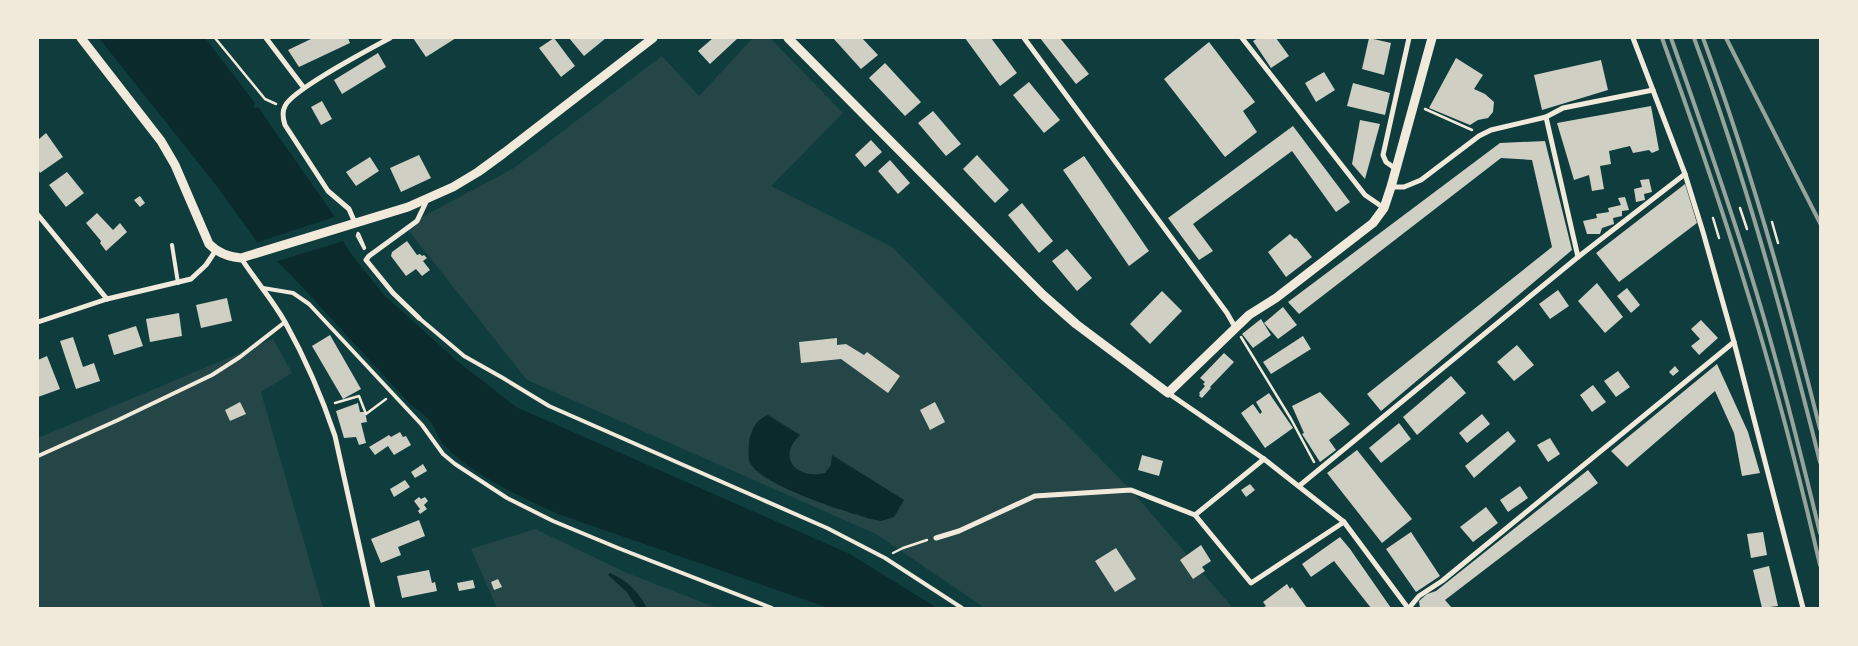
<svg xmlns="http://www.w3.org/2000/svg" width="1858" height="646" viewBox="0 0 1858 646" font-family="'Sofia Sans Condensed',sans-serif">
<rect width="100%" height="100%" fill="#0f3d3e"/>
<g fill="#244646">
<polygon points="753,38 770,38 843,113 771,186 892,247 1131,490 1233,608 985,608 876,534 527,380 405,226 514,168 662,56 699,96"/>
<polygon points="273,339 292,373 261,392 323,608 38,608 38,438"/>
<path d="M535,529L627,573L717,608H647C638,592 628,581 610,573L609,575L627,592L637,608H497L471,549Z"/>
</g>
<g fill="#0a2a2b">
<path d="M99,38H205L255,103L253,107L256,108L258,107L335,217L343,241L352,255L385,296L457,361L516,407L850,554L937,608H829L558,514C519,496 476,477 445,446C437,439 436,427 429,420C424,414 417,409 411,405L292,276L257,242L219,189Z"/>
<path d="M768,415L800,435C776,458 797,480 825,473L831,465L832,455L904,500L894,517L881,521L871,519C847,512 755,484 749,460C748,455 749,446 749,441C752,428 756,420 768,415Z"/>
<path d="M610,573C628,581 638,592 647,608H637L627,592L608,575Z"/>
</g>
<polygon fill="#0f3d3e" points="337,216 345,240 343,241 275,262 255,243"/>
<g fill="#cfcfc3">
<polygon points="313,38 348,38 350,43 299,67 288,50"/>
<polygon points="413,38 456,38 426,57"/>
<polygon points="554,38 575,66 561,77 539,48"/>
<polygon points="569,38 606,38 584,56"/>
<polygon points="713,38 738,38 710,64 698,51"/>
<polygon points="833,38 862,38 878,55 861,69"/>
<polygon points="965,38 991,38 1017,73 1000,86"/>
<polygon points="1040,38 1060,38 1089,74 1076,84"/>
<polygon points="1258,38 1276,38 1289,56 1271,68 1253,41"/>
<polygon points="1369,38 1391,43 1384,75 1362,69"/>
<polygon points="1209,42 1255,102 1243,111 1257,132 1225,157 1164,79"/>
<polygon points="378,53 386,67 342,94 334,80"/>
<polygon points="1456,58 1483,75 1474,89 1485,94 1494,102 1493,112 1488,118 1478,120 1470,125 1429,108"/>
<polygon points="1601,60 1608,90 1542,110 1534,75"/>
<polygon points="885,63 921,102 905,116 869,78"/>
<polygon points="1324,72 1335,90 1316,102 1305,83"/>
<polygon points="1029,82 1060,120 1044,133 1013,95"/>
<polygon points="1353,83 1390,93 1385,115 1347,106"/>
<polygon points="322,101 332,119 321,125 311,107"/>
<polygon points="1651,106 1659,150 1652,153 1649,150 1633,153 1630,146 1609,151 1611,164 1600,166 1604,189 1592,191 1589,175 1574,180 1557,123"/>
<polygon points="933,111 961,144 946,156 918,123"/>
<polygon points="1360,120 1380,124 1365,179 1352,164"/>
<polygon points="1293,126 1350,202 1336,212 1292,151 1193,224 1213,251 1199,260 1168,218"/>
<polygon points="46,133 63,157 40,173 38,169 38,140"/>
<polygon points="871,140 882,152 865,167 855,155"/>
<polygon points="1545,141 1572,250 1381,411 1367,394 1552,247 1532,160 1501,158 1299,314 1288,302 1500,143"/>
<polygon points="419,155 431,178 401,192 390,168"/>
<polygon points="977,155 1009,190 995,203 963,169"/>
<polygon points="1084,156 1149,251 1129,266 1063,170"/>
<polygon points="370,157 379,171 356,186 346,172"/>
<polygon points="890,160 910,183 898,194 878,171"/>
<polygon points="67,172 84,193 66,207 49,185"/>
<polygon points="1649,179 1652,192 1644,194 1645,200 1636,202 1634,189 1642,187 1640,180"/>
<polygon points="1685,184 1697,223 1619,282 1596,253"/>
<polygon points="140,196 145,203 140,207 134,200"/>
<polygon points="1625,197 1629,210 1622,211 1622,216 1613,218 1614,224 1602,228 1600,234 1587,234 1583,221 1597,218 1596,214 1609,212 1608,208 1621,205 1618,198"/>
<polygon points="1022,203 1053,241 1039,253 1008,215"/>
<polygon points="97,213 113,230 120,223 127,232 106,251 100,243 101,241 86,223"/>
<polygon points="1290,234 1295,239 1296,238 1312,257 1286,277 1268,252"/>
<polygon points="407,241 417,255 420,254 422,256 424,255 427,258 423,261 430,270 422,276 416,269 406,276 391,256 392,252"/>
<polygon points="1067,249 1092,278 1077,291 1052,261"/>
<polygon points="1597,283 1623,317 1605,333 1578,301"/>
<polygon points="1627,288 1640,305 1631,313 1617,296"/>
<polygon points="1558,290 1569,306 1550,319 1539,304"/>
<polygon points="1162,291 1182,311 1150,344 1130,324"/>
<polygon points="227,298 232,321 201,328 196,305"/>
<polygon points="1283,307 1297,325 1278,339 1264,323"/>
<polygon points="179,313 182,336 150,342 146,319"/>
<polygon points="1261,319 1271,335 1253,348 1242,334"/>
<polygon points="1701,320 1718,338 1699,355 1691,346 1700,339 1691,329"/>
<polygon points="136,326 143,346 114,355 108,335"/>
<polygon points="330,335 361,389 343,399 312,346"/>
<polygon points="1303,336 1311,349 1271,374 1263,362"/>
<polygon points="73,337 83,367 94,363 100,381 76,389 60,341"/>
<polygon points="837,338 837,345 846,344 864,355 867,352 900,376 888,393 841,359 801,363 799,342"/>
<polygon points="1517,345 1534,365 1514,381 1497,362"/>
<polygon points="1224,353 1234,362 1210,387 1211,388 1202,398 1199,396 1200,394 1199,393 1205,386 1203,384 1205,382 1200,378"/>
<polygon points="47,356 60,389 38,397 38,360"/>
<polygon points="1717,364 1748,432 1760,473 1742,476 1734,433 1715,391 1627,467 1611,451"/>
<polygon points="1675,366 1679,371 1673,376 1669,372"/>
<polygon points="1618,371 1630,387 1616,397 1604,381"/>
<polygon points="1451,376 1466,393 1417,435 1403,417"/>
<polygon points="1593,385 1606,402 1592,412 1580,395"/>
<polygon points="1320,392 1350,424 1329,440 1336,450 1320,462 1302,434 1304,433 1292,406"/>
<polygon points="1269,393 1293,428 1265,448 1241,413 1253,404 1260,414 1262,412 1256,402"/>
<polygon points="240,402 246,414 230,421 225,410"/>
<polygon points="935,402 945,422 930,430 920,410"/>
<polygon points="358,403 360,412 365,412 367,422 361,423 366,443 359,445 356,437 344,438 336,411"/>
<polygon points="1482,414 1490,424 1467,443 1459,433"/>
<polygon points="1399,423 1411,439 1381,463 1369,448"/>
<polygon points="1508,431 1516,441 1474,478 1465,466"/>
<polygon points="400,432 403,437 406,436 411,445 394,455 388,446 375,455 369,447 389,435 391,437"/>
<polygon points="1550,438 1560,454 1548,462 1537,445"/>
<polygon points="1357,450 1412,519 1382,543 1327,473"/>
<polygon points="1142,455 1163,461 1159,476 1138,470"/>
<polygon points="423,464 427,471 415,478 411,472"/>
<polygon points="1588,470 1598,483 1445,600 1452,608 1420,608 1419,601 1427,594 1436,591"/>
<polygon points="405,480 410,487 394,497 390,489"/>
<polygon points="1250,484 1255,490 1246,497 1241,490"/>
<polygon points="1520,486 1528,498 1508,512 1500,500"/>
<polygon points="419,497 421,499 425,497 428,501 424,505 427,509 420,514 418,511 420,509 414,501"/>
<polygon points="1486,507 1498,523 1473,542 1460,527"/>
<polygon points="419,520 425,536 398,547 401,555 381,563 371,539"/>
<polygon points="1411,532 1440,576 1416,592 1386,549"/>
<polygon points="1763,532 1767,555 1751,558 1747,534"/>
<polygon points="1340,537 1350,549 1391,608 1371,608 1334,561 1311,577 1302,564"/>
<polygon points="1201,545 1211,561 1202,567 1205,571 1193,579 1180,560"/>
<polygon points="1116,548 1136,579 1115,592 1095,561"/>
<polygon points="1769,566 1778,606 1762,608 1753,570"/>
<polygon points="429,570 432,583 435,582 437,591 402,598 397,576"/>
<polygon points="498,579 502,587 494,590 491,582"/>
<polygon points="473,580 475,588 459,591 457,583"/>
<polygon points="1287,584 1290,589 1292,587 1307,608 1262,608 1266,606 1263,602"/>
</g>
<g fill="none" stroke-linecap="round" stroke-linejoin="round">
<g stroke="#f1e9da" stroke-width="2.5">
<polyline points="215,38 265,99 276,104"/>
<polyline points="1425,109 1472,130"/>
<polyline points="1740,208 1747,229"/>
<polyline points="1713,218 1719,238"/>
<polyline points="1772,222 1778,243"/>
<polyline points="358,233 357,236 364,249"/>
<polyline points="359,234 365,248"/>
<polyline points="1241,337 1291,419 1314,462"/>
<polyline points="335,403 359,396 366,414 386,399"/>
<polyline points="893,553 903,548 927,540"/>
</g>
<g stroke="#f1e9da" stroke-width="4">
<polyline points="172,245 178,283"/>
<polyline points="263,288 293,293 309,304 422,425 443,454 455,464 507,498 553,521 618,548 772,608"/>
<polyline points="419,318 464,356 503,378 549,406 827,528 885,558 962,608"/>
<polyline points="38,456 118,420 212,375 240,357 285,322"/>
</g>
<g stroke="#f1e9da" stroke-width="5">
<polyline points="266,38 304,88"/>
<polyline points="1024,38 1227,313 1235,327"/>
<polyline points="1242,38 1365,195 1384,208"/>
<polyline points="1633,38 1685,174 1703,232 1734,342 1803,608"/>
<polyline points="1546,117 1578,257"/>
<polyline points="1396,169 1386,162 1383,155 1409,38"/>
<polyline points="1391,187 1404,187 1421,180 1479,136 1491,130 1546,117 1563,108 1653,90"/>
<polyline points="38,215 107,299"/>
<path d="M355,223L349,209L328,191L285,125C283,119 282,112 285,106C293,89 370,49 390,38"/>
<path d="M241,258C255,280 272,299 285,322C305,358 322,397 335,436L373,608"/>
<polyline points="419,318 393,293 366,260 369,256 417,221 427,200"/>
<polyline points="38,322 107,299 191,279 206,265 216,250"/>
<polyline points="1168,393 1264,459 1344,522 1408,608"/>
<polyline points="1264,459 1195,515 1251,583 1344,522"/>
<polyline points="1299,486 1578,257 1685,174"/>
<polyline points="936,538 959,531 1035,496 1131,490 1195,515"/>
<polyline points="1409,608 1419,596 1442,581 1734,342"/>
</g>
<g stroke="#f1e9da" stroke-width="9">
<path d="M81,38L161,141L175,165L209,244C218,253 228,257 241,258L408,207L453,187L478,172L504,153L653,38"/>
<polyline points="788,38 1043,295 1076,324 1168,393 1249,315 1276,298 1373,223 1384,208 1391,187 1432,38"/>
</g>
<g stroke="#97a49c" stroke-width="4">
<path d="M1662,38C1691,118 1719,199 1744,281C1773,374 1798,470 1820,565"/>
<path d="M1671,38C1699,117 1727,197 1752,278C1778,362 1799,447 1820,533"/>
<path d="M1694,38C1745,176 1784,319 1820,462"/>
<path d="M1703,38C1750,165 1787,297 1820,429"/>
<polyline points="1726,38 1820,223"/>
</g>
</g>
<rect width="1858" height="646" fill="none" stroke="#f1e9da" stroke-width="78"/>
</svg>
